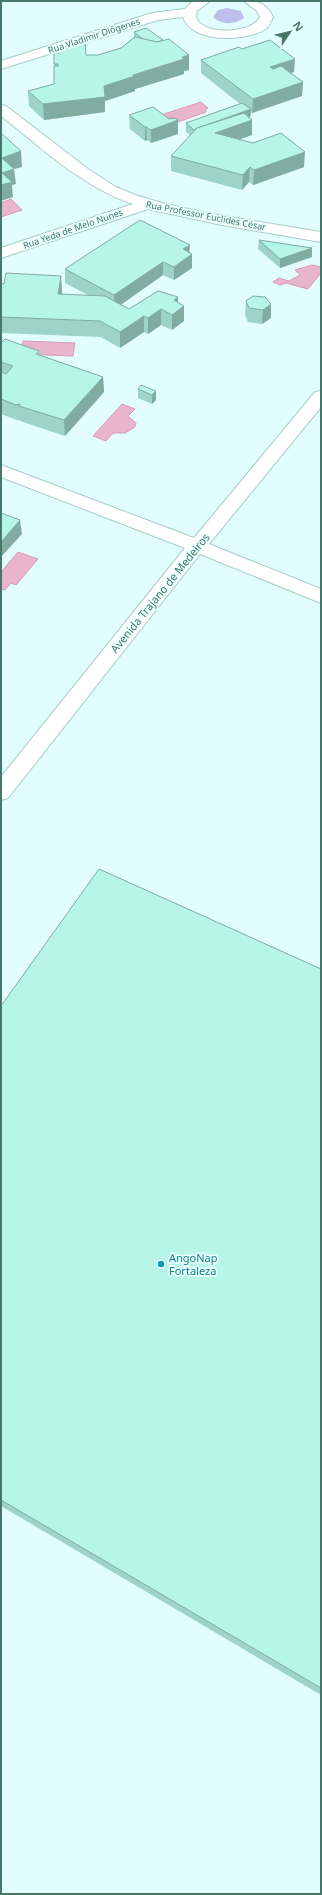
<svg xmlns="http://www.w3.org/2000/svg" width="322" height="1895" viewBox="0 0 322 1895" font-family="'Noto Sans',sans-serif">
<rect width="100%" height="100%" fill="#e2fdfe"/>
<path fill="#bfbfec" d="M227,8L241,11L244,18C235,25 221,25 213,17L218,10Z"/>
<g fill="#e8b5cc" stroke="#db9ab7">
<polygon points="201,102 208,108 205,110 206,112 178,122 172,117 165,119 161,115"/>
<polygon points="11,199 22,210 1,217 1,203"/>
<polygon points="312,265 321,267 321,273 308,289 286,283 281,285 273,282 279,278 289,281 300,275 295,270"/>
<polygon points="23,341 75,343 73,356 21,354"/>
<polygon points="122,404 135,409 128,416 136,423 135,427 125,433 113,433 106,441 93,436"/>
<polygon points="18,552 38,559 16,585 11,583 5,590 1,589 1,572"/>
</g>
<g fill="none" stroke-linecap="round" stroke-linejoin="round">
<defs>
<g id="street">
<path d="M193,1H210L197,11L196,17C202,36 252,34 260,17L257,11L244,1C259,1 266,3 273,17C271,21 270,25 267,28C248,42 192,44 183,17L158,20L1,69V61L152,13L185,9Z"/>
<path d="M1,105L6,106L88,169L116,187L135,195L162,203L206,213L321,232V242L222,225L148,209L1,258V248L133,204C82,187 42,148 1,116Z"/>
<polygon points="321,391 321,407 209,544 321,589 321,603 200,554 8,798 1,800 1,777 185,548 1,477 1,465 194,538 315,392"/>
</g>
</defs>
<use href="#street" stroke="#a5cdc6" stroke-width="2"/>
<use href="#street" fill="#fff" fill-rule="evenodd"/>
</g>
<g fill="#9dd3c8">
<polygon points="134,32 189,70 184,71 184,74 135,89 135,91 105,101 105,112 44,120 29,106 28,91 54,84 54,53 86,55 98,55 121,48 134,37"/>
<polygon points="242,49 294,72 290,73 303,82 302,96 252,113 251,112 250,118 252,120 252,135 240,139 304,167 253,185 249,182 242,190 171,171 171,156 190,135 186,132 186,123 240,104 201,73 201,60"/>
<polygon points="129,115 178,134 151,143 147,140 145,141 130,129"/>
<polygon points="259,240 312,248 312,257 280,268 258,249"/>
<polygon points="189,253 192,254 192,268 174,280 163,275 121,304 129,309 178,302 184,306 184,321 172,330 161,325 148,334 144,332 120,348 101,337 1,333 1,283 4,284 61,276 62,291 62,294 90,296 65,283 65,269"/>
<polygon points="253,296 271,318 262,324 248,322 245,315 246,301"/>
<polygon points="1,343 39,351 40,355 103,377 104,392 65,436 20,421 20,420 17,420 1,414"/>
<polygon points="138,389 156,391 156,400 152,404 138,398"/>
<polygon points="321,969 321,1695 1,1506 1,1006"/>
</g>
<g fill="#80aca3">
<polygon points="189,55 189,70 184,71 184,74 135,89 135,91 105,101 105,112 44,120 43,104 104,86 133,75"/>
<polygon points="295,59 294,72 270,80 270,67"/>
<polygon points="303,82 302,96 252,113 253,99"/>
<polygon points="251,109 250,118 194,138 194,130"/>
<polygon points="178,120 178,134 151,143 151,130"/>
<polygon points="252,120 252,135 215,148 215,133"/>
<polygon points="145,127 146,127 147,140 145,141"/>
<polygon points="21,151 22,167 14,169 16,184 12,185 13,197 1,201 1,185 2,158"/>
<polygon points="305,152 304,167 253,185 254,170"/>
<polygon points="250,167 249,182 242,190 243,175"/>
<polygon points="190,245 189,256 192,254 192,268 174,280 174,267 183,249"/>
<polygon points="312,248 312,257 280,268 280,259"/>
<polygon points="163,262 163,275 115,309 114,295"/>
<polygon points="61,276 62,291 59,310 58,294"/>
<polygon points="178,297 178,310 184,306 184,321 172,330 172,315 174,300"/>
<polygon points="271,304 271,318 262,324 263,310"/>
<polygon points="161,309 161,325 148,334 148,318"/>
<polygon points="144,316 144,332 120,348 120,332"/>
<polygon points="103,377 104,392 65,436 64,420"/>
<polygon points="156,391 156,400 152,404 152,395"/>
<polygon points="20,520 22,534 1,557 1,542"/>
</g>
<g fill="#b7f5e9" stroke="#80aca3">
<polygon points="146,28 163,40 157,42 143,39 134,32"/>
<polygon points="135,37 157,42 169,39 189,55 182,57 184,59 133,75 135,76 104,86 105,97 43,104 28,91 54,84 54,66 58,66 58,64 54,64 54,53 59,53 59,49 85,40 86,55 98,55 121,48"/>
<polygon points="270,40 295,59 270,67 273,69 281,66 303,82 253,99 201,60 239,47 242,49"/>
<polygon points="242,103 251,109 212,123 197,128 194,130 186,123"/>
<polygon points="153,107 169,119 175,118 178,120 151,130 146,127 145,127 129,115"/>
<polygon points="244,113 252,120 215,133 253,143 281,133 305,152 254,170 250,167 243,175 171,156 197,128"/>
<polygon points="1,133 21,151 2,158 14,169 2,173 12,182 1,185"/>
<polygon points="140,220 190,245 183,249 192,254 174,267 163,262 114,295 65,269"/>
<polygon points="259,240 312,248 280,259"/>
<polygon points="6,273 61,276 58,294 105,296 129,309 158,291 178,297 174,300 184,306 172,315 161,309 148,318 144,316 120,332 100,321 1,317 1,283 4,284"/>
<polygon points="253,296 265,297 271,304 263,310 249,308 246,301"/>
<polygon points="5,339 39,351 36,354 103,377 64,420 19,406 20,404 16,405 1,399 1,372 6,374 13,366 1,362 1,343"/>
<polygon points="141,385 156,391 152,395 138,389"/>
<polygon points="1,513 20,520 1,542"/>
<polygon points="99,869 321,969 321,1688 1,1500 1,1006"/>
</g>
<circle fill="#0f9aa8" stroke="#e9ffff" stroke-width="1.5" cx="161" cy="1264" r="4"/>
<g text-anchor="middle" stroke-width="3.5" stroke-linejoin="round" paint-order="stroke">
<g font-size="9" fill="#47776b" stroke="#e9ffff">
<text transform="translate(94 36) rotate(-18)" y="3">Rua Vladimir Diógenes</text>
<text transform="translate(206 216) rotate(11)" y="3">Rua Professor Euclides César</text>
<text transform="translate(73 229) rotate(-19)" y="3">Rua Yeda de Melo Nunes</text>
</g>
<g font-size="11" fill="#47776b" stroke="#e9ffff">
<text transform="translate(160 593) rotate(-51)" y="4">Avenida Trajano de Medeiros</text>
</g>
<g font-size="11" fill="#0d838f" stroke="#e9ffff" text-anchor="start">
<text x="169" y="1262">AngoNap<tspan x="169" dy="13">Fortaleza</tspan></text>
</g>
</g>
<rect width="322" height="1895" fill="none" stroke="#47776b" stroke-width="4"/>
<g transform="translate(290 32) rotate(55)" stroke="#e9ffff" stroke-width="3" paint-order="stroke">
<path d="M0-3L7 15L0 10L-7 15Z" fill="#47776b"/>
<text y="-6" font-size="11" font-weight="bold" text-anchor="middle" fill="#47776b">N</text>
</g>
</svg>
